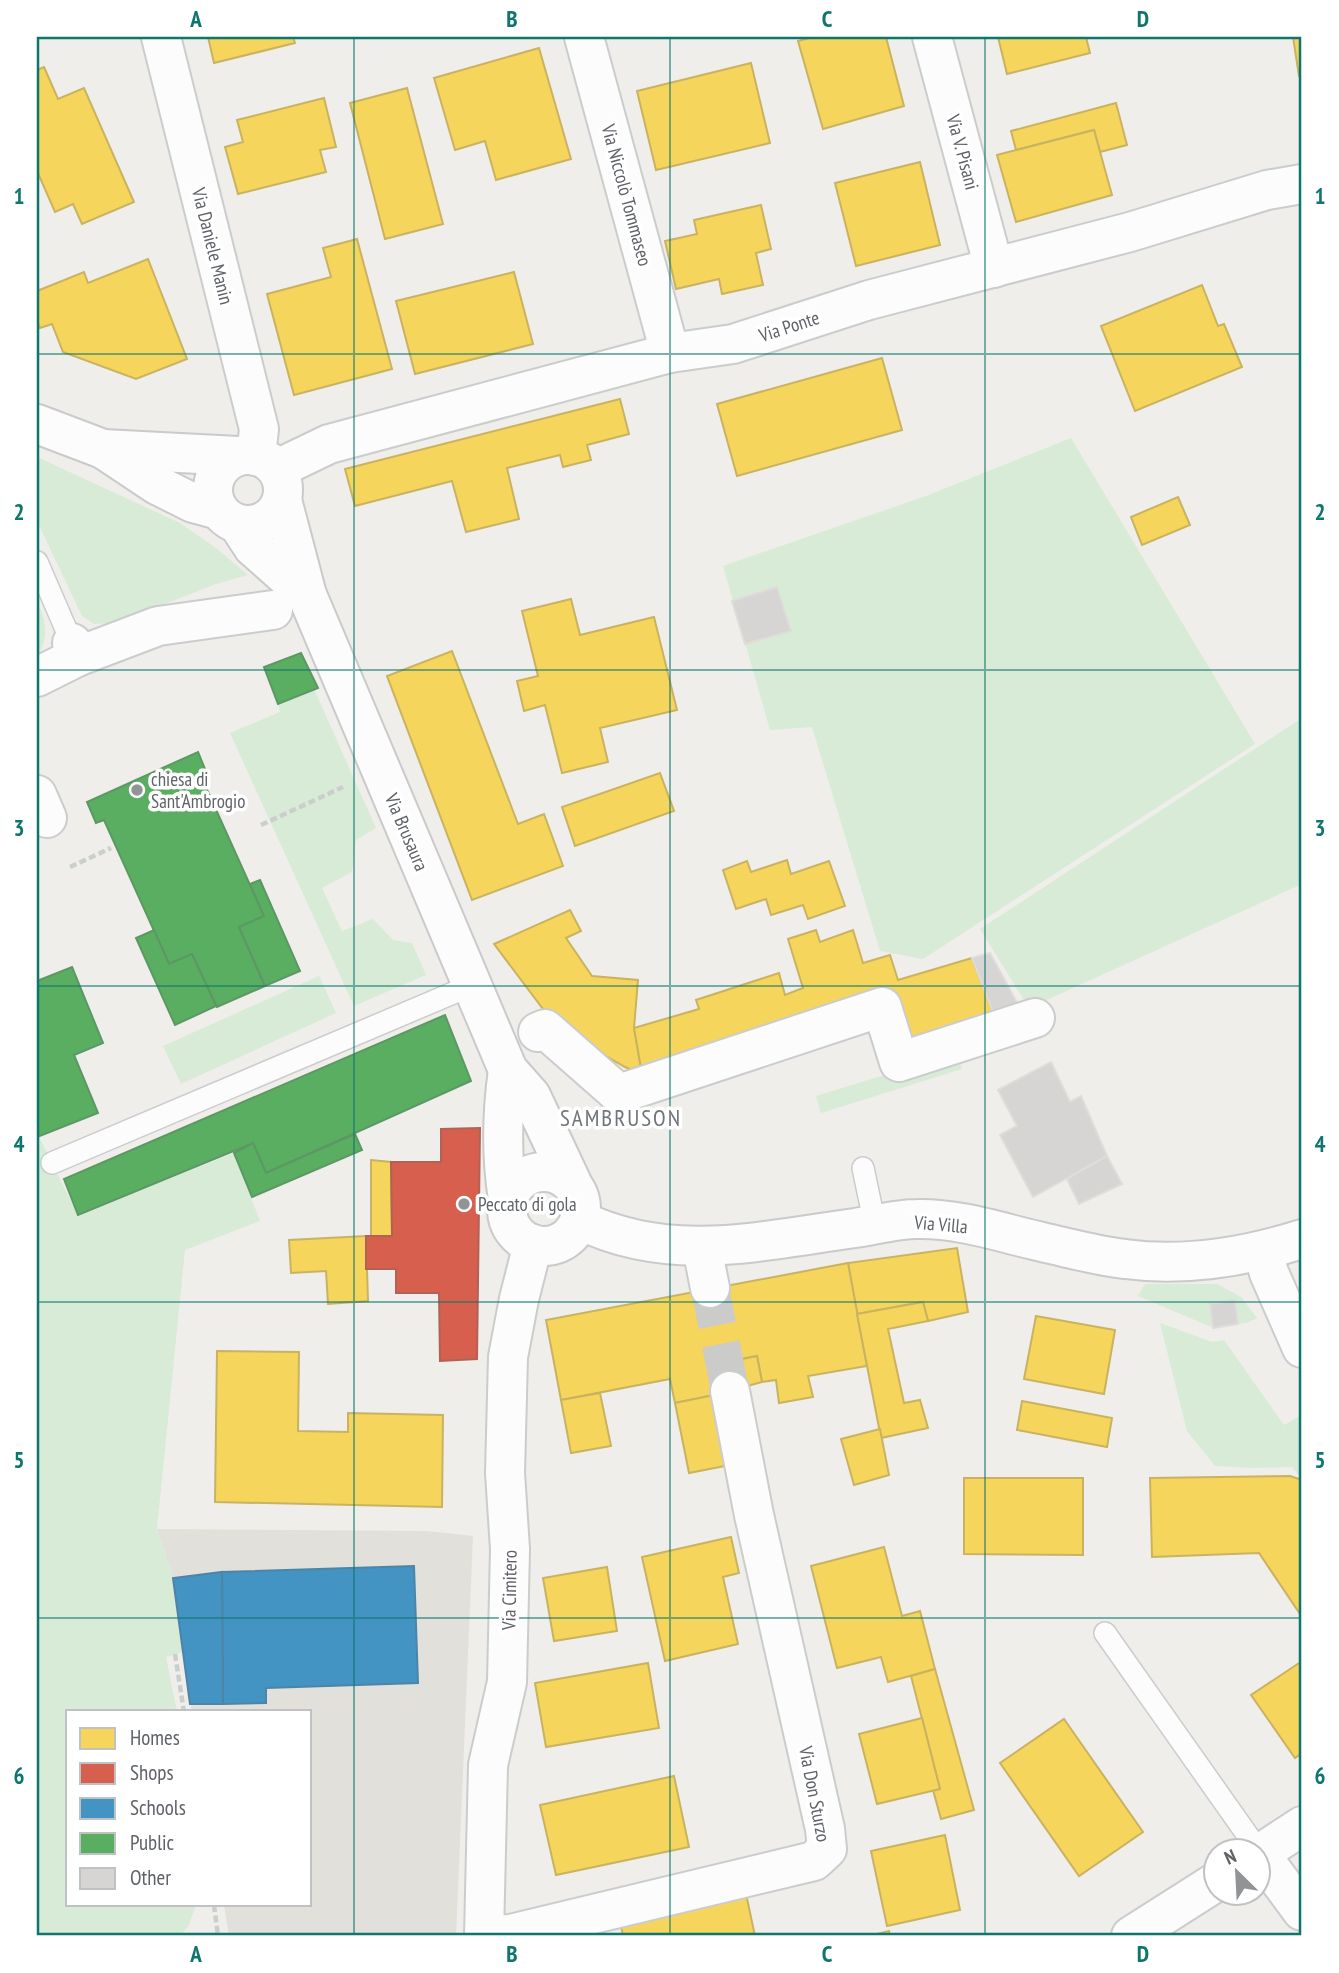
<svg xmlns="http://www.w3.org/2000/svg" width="1339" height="1973" viewBox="0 0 1339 1973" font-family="'PT Sans Narrow',sans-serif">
<rect width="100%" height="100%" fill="#efeeea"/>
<polygon fill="#e2e0da" points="157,1529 427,1531 473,1536 456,1936 229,1936 224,1905 310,1905 310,1712 192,1712 173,1578"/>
<g fill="#d8ebd6">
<polygon points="1071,438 1255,744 923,959 880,951 812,727 770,730 723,566 926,496"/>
<polygon points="37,457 180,523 216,548 248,575 216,584 116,623 94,624 82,616 37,521"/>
<path d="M37,601C45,619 49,633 40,652L37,654Z"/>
<polygon points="314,689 376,828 356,840 352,872 322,888 342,931 373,919 393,940 412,943 426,975 354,1006 230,733 280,712 278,704"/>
<polygon points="1302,718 1302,884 1029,1008 980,929"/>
<polygon points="319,976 336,1013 181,1084 163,1046"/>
<polygon points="956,1053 962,1069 821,1113 816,1096"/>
<polygon points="37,1137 39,1137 78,1215 234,1153 260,1221 185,1250 157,1529 173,1578 183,1652 166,1657 177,1712 68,1712 68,1905 196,1905 189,1925 180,1936 37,1936"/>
<polygon points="1145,1284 1217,1284 1241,1297 1257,1318 1247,1323 1209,1326 1138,1296"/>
<polygon points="1160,1323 1212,1342 1224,1340 1284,1425 1300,1416 1302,1420 1302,1479 1292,1467 1251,1468 1215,1466 1187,1431"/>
</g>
<g fill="#f6d55c" stroke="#c9b360" stroke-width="2">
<polygon points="208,37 293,37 295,43 214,63"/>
<polygon points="813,37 886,37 904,106 823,129 798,41"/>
<polygon points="998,37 1086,37 1090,53 1007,74"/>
<polygon points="1293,37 1302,37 1302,76 1299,76"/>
<polygon points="539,48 571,159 496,180 485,141 455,150 434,78"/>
<polygon points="751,63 770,143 656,170 637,91"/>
<polygon points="44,67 58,99 84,88 134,202 82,224 73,204 55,212 37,171 37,70"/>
<polygon points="407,88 443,224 385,239 350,103"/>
<polygon points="324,98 336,147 320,150 326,172 238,194 225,147 243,142 237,120"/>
<polygon points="1116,103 1127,145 1100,152 1094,130 1016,150 1011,131"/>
<polygon points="1094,130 1112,195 1016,222 997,155"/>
<polygon points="920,162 940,245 856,266 835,183"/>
<polygon points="761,205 771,249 756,253 763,285 722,294 719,279 676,289 665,241 697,234 694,220"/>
<polygon points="357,239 392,369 294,395 267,294 331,277 323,248"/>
<polygon points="148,259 187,359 136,379 63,352 52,324 40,328 37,320 37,291 84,272 88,283"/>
<polygon points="514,272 533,344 415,374 396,301"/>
<polygon points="1202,285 1218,326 1224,324 1242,367 1135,411 1101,326"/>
<polygon points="882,358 902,430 737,476 717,404"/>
<polygon points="620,399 629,434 587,445 591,460 563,467 560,455 507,468 519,519 466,532 452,481 355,506 345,469"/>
<polygon points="1178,497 1190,525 1142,545 1131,517"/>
<polygon points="571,599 580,635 654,617 677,710 600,728 608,762 562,773 545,705 524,711 517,681 538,676 522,611"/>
<polygon points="452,651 518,824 544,814 563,866 472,900 387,676"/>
<polygon points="660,773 674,811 575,846 562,807"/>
<polygon points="787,860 791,874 829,861 845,906 808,919 803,905 771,915 766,899 736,909 723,870 747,861 751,872"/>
<polygon points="570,910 581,931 566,938 592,976 638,980 634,1028 642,1074 625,1067 573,1037 549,1017 494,944"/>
<polygon points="816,930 820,942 853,930 863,963 890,955 898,980 972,958 996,1020 911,1044 892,995 642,1074 634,1028 699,1009 696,1000 779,973 785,995 803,988 788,939"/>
<polygon points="371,1160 391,1162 392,1236 371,1236"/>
<polygon points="366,1236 368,1301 328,1304 326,1271 291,1273 289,1240"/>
<polygon points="957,1248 968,1312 928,1321 923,1302 857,1314 848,1263"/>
<polygon points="848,1263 867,1366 808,1376 813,1397 779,1403 776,1380 762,1382 757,1356 708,1366 714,1395 675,1403 670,1379 561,1400 546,1320"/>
<polygon points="923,1302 928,1321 888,1329 904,1403 920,1400 928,1428 881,1438 857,1314"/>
<polygon points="1036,1316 1115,1330 1104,1394 1024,1379"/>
<polygon points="217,1351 299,1352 298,1431 348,1432 348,1413 443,1415 442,1507 215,1502"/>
<polygon points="757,1356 762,1382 714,1395 708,1366"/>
<polygon points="600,1393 611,1446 571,1453 561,1400"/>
<polygon points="714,1395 725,1466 689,1473 675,1403"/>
<polygon points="1022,1401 1112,1418 1107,1447 1017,1430"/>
<polygon points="880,1429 889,1475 854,1485 841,1439"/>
<polygon points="1290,1476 1302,1480 1302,1617 1259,1553 1152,1557 1150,1478"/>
<polygon points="964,1478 1083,1478 1083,1555 964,1554"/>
<polygon points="731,1537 739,1573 723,1577 738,1644 665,1661 642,1557"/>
<polygon points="884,1547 902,1616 920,1611 935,1669 888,1682 881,1657 837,1668 811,1566"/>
<polygon points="607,1567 617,1631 554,1641 543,1578"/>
<polygon points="1302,1661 1302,1753 1295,1758 1251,1695"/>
<polygon points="648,1663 659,1728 546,1747 535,1683"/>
<polygon points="935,1669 974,1810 941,1819 933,1790 940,1789 911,1676"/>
<polygon points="922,1718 940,1789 877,1804 859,1734"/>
<polygon points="1064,1719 1143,1832 1079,1876 1000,1763"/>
<polygon points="674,1776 689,1847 556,1875 540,1805"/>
<polygon points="945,1835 960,1910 887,1926 871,1851"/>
<polygon points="745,1889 755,1936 623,1936 620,1921"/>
<polygon points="889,1931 890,1936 869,1936"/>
</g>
<polygon fill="#d6604d" stroke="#b26155" stroke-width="2" points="480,1128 477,1359 440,1361 439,1293 396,1293 396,1269 366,1269 366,1236 392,1236 391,1162 441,1162 441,1129"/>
<g fill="#4393c3" stroke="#4b85a8" stroke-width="2">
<polygon points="414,1566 418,1683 266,1688 266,1703 223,1704 222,1572"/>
<polygon points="222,1572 223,1704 190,1704 173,1578"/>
</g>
<g fill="#5aae61" stroke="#5c9863" stroke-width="2">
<polygon points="301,653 318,688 278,704 264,667"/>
<polygon points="198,752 205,769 199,772 264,916 239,927 265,986 217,1007 192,954 169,964 104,820 96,823 87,802"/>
<polygon points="260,880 300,971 265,986 239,927 264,916 250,884"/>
<polygon points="154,930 169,964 192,954 216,1006 175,1025 136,938"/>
<polygon points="72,967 103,1043 74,1055 98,1113 37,1137 37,981"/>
<polygon points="445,1015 471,1081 266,1173 253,1143 78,1215 64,1179"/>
<polygon points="355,1134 362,1150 252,1197 234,1153 253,1143 266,1173"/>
</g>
<g fill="#d6d5d3" stroke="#deddd9" stroke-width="2">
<polygon points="777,587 791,631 745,644 732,601"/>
<polygon points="990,953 1021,1010 996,1020 972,958"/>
<polygon points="1051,1062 1070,1102 1081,1096 1107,1156 1033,1197 1000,1135 1017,1126 998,1090"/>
<polygon points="1107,1156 1122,1184 1079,1204 1067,1179"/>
<polygon points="1235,1300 1238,1324 1213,1328 1210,1304"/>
</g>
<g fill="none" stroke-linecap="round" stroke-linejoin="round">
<polyline stroke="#cbcbca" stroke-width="38" stroke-dasharray="38 19" stroke-linecap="butt" points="710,1288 730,1391"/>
<defs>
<g id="lane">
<polyline points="37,562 72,643"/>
<polyline points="52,1163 472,985"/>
<polyline points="863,1168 875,1225"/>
<polyline points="1105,1633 1258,1850"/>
</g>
<g id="street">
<polyline points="161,37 259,429 256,456"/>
<polyline points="584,37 670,353"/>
<polyline points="932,37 994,268"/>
<polyline points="277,469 329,444 670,353 733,344 869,300 1130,232 1267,190 1302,184"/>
<polyline points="72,643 79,656 158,626 273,610"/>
<polyline points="37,677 79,656"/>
<polyline points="37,795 47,818"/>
<polyline points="538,1032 545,1029 619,1094 882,1007 899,1062 1035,1018"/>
<polyline points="702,1247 710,1288"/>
<polyline points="1263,1252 1269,1273 1302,1348"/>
<polyline points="1260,1854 1302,1911"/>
<polyline points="1258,1855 1302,1826"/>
<polyline points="484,1935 510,1934 814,1861 827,1849 825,1829 754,1515 730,1391"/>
<polyline points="484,1936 488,1765 507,1682 510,1549 505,1473 508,1357 519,1299 533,1244"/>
<polyline points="1131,1936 1216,1882"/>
</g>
<g id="secondary">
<polyline points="37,424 103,449 157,485 193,503 219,510"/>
<polyline points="103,449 238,456"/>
<circle cx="248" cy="490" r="35"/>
<polyline points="282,500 307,595 508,1070 531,1096 572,1183"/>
<polyline points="238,524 253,547 307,595"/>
<circle cx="544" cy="1209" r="37"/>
<path d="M508,1199C501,1156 502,1113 508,1070"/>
<path d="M580,1220C669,1264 761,1241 855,1228C875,1225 897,1219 917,1219C959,1218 1002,1233 1042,1242C1069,1248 1097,1256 1125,1259C1185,1267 1245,1257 1302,1239"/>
</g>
</defs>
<use href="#lane" stroke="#cbcccc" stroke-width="24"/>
<use href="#street" stroke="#cbcccc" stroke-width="42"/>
<use href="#secondary" stroke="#cacacb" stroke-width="42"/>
<g stroke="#cacfcc" stroke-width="4.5" stroke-dasharray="7 3.5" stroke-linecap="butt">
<polyline points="261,825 343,787"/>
<polyline points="70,867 111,848"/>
<polyline points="175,1654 184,1712"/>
<polyline points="214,1905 218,1936"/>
</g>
<use href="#lane" stroke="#fdfcfc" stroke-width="21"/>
<use href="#street" stroke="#fdfcfc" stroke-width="38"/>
<use href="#secondary" stroke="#fdfcfc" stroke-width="38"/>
</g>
<path fill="none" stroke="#0f766e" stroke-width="2" stroke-opacity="0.55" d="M354,37V1936M670,37V1936M985,37V1936M37,354H1302M37,670H1302M37,986H1302M37,1302H1302M37,1618H1302"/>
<g fill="#919496" stroke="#fff" stroke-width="2.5">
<circle cx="137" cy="790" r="7"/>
<circle cx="464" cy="1204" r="7"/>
</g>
<g text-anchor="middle" stroke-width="7" stroke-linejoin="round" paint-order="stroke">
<g font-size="19" fill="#5f6368" stroke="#fff">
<text transform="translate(963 152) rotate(75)" y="7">Via V. Pisani</text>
<text transform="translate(627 195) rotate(75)" y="7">Via Niccolò Tommaseo</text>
<text transform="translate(213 246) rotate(76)" y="7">Via Daniele Manin</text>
<text transform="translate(789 326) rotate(-18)" y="7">Via Ponte</text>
<text transform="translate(407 832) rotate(67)" y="7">Via Brusaura</text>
<text transform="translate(941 1224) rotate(5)" y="7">Via Villa</text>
<text transform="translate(509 1590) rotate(-89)" y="7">Via Cimitero</text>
<text transform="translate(815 1794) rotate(79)" y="7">Via Don Sturzo</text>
</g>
<g font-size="19" fill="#5f6368" stroke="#fff" text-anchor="start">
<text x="151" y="786">chiesa di<tspan x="151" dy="22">Sant'Ambrogio</tspan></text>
<text x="478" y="1211">Peccato di gola</text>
</g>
<g font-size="23" letter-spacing="2" fill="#70757a" stroke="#fff">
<text x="621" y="1126">SAMBRUSON</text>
</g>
</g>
<rect width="1339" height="1973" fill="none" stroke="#ffffff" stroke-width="77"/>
<rect x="66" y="1710" width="245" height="196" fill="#ffffff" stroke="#bfc1c3" stroke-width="2"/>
<rect x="80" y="1728" width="35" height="21" fill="#f6d55c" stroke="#bfc1c3" stroke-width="2"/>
<text x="130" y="1745" font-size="21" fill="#5f6368">Homes</text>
<rect x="80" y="1763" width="35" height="21" fill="#d6604d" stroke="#bfc1c3" stroke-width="2"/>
<text x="130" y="1780" font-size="21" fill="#5f6368">Shops</text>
<rect x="80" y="1798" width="35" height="21" fill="#4393c3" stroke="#bfc1c3" stroke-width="2"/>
<text x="130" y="1815" font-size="21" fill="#5f6368">Schools</text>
<rect x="80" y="1833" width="35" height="21" fill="#5aae61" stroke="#bfc1c3" stroke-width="2"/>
<text x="130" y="1850" font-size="21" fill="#5f6368">Public</text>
<rect x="80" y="1868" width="35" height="21" fill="#d6d5d3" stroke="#bfc1c3" stroke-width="2"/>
<text x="130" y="1885" font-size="21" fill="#5f6368">Other</text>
<g transform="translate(1237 1872) rotate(336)"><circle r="33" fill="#ffffff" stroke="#bfc1c3" stroke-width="2"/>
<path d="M0-5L12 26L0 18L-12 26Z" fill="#919496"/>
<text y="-10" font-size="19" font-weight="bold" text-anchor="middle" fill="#5f6368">N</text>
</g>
<rect x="38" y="38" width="1262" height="1896" fill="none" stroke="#0f766e" stroke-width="2.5"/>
<g font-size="23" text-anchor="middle" font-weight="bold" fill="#0f766e">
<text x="196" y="27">A</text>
<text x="512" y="27">B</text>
<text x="827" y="27">C</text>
<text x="1143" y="27">D</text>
<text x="19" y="204">1</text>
<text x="1320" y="204">1</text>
<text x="19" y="520">2</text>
<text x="1320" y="520">2</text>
<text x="19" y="836">3</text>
<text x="1320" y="836">3</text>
<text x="19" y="1152">4</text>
<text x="1320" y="1152">4</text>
<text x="19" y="1468">5</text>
<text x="1320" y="1468">5</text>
<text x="19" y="1784">6</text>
<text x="1320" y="1784">6</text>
<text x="196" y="1962">A</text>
<text x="512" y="1962">B</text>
<text x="827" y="1962">C</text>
<text x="1143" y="1962">D</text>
</g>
</svg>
